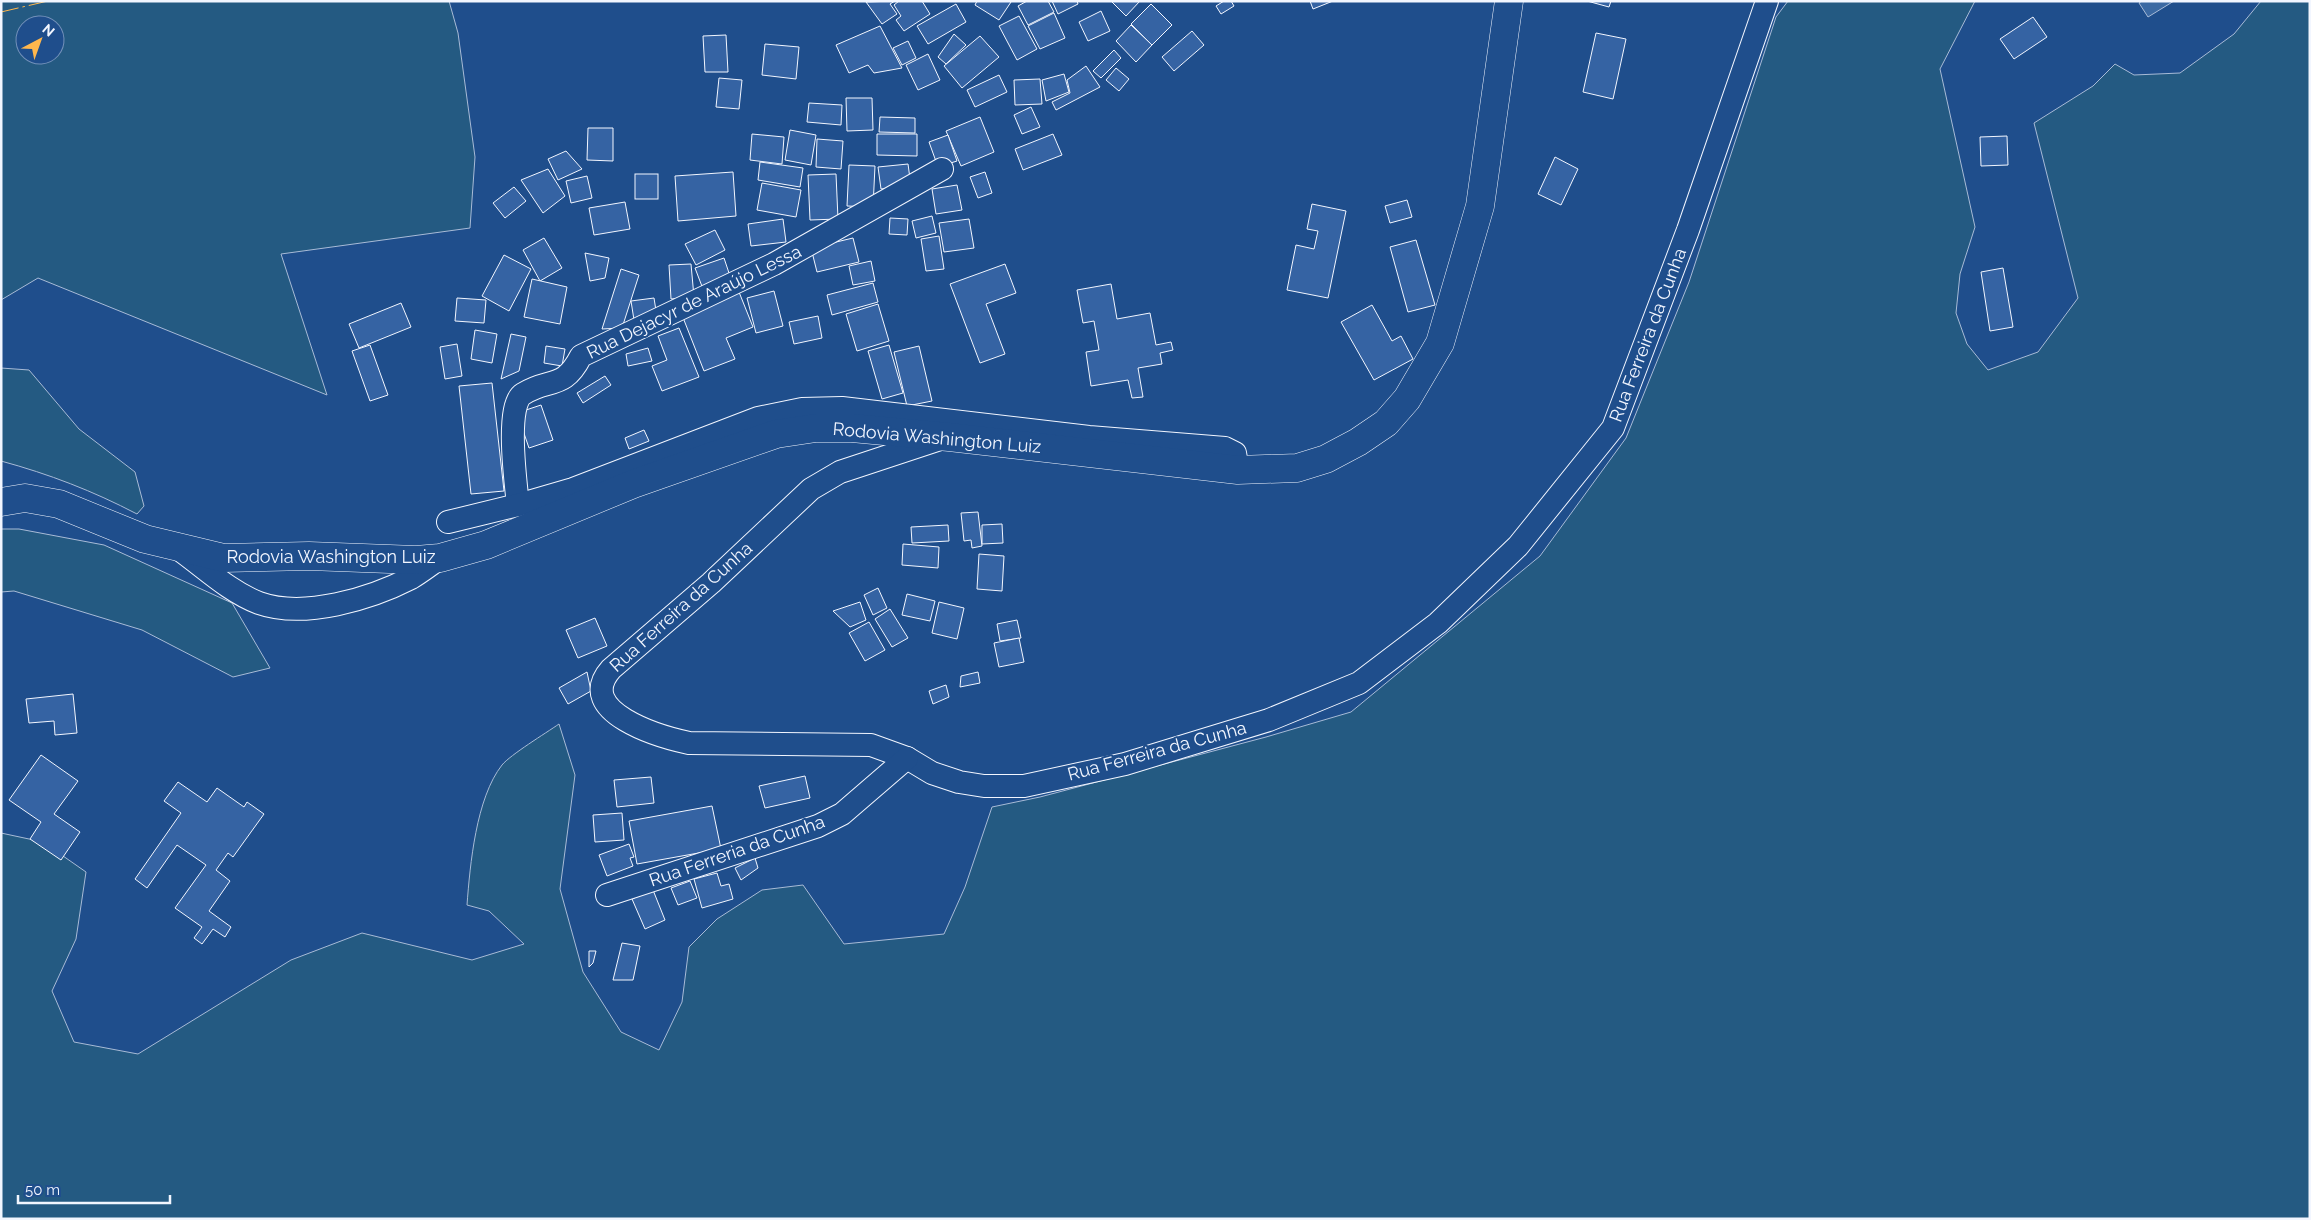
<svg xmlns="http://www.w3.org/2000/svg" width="2311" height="1220" viewBox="0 0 2311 1220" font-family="Raleway,sans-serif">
<rect width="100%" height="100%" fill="#1f4e8c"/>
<g fill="#245a82" stroke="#a8bbd7" fill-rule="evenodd">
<path d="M1,1H449L458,33L475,157L470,228L281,254L327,395L38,278L1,300ZM25,25H55V55H25Z"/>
<path d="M1788,1H1975L1940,69L1975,227L1960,274L1956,313L1967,344L1988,370L2038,352L2078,298L2034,123L2093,86L2115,64L2134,75L2180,73L2234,34L2261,1H2310V1219H1V833L43,842L86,872L76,939L52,991L74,1042L138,1054L291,960L362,933L472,960L524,944L489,911L467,905C470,865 476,798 502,765C510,755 546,733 559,724L575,775L560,889L583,972L621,1032L659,1050L682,1002L689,947L717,919L762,890L803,885L844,944L944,934L965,887L992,807L1040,797L1266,737L1351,712L1540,556L1626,438L1689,282L1776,17Z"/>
<path d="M1,368L29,370L79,429L135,472L144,506L137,514C93,491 49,474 1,461Z"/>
<polygon points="1,529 19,529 104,545 232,603 270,668 233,677 142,630 14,591 1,592"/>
</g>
<polygon fill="#3b69a3" stroke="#a8bbd7" points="2142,1 2174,1 2148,17 2139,3"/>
<g fill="#3563a3" stroke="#f2f6ff">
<polygon points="895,1 890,4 897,14 882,24 866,2"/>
<polygon points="899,1 922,1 930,14 904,31 896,20 901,16 894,5"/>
<polygon points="977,1 1009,1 1011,2 999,20 975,5"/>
<polygon points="1027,1 1048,1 1054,12 1028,25 1018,6"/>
<polygon points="1052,1 1077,1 1078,4 1058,14"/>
<polygon points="1111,1 1140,1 1126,16"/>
<polygon points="1224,1 1231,1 1234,6 1221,14 1216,6"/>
<polygon points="1310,1 1333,1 1313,9"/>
<polygon points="1587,1 1611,1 1609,7"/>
<polygon points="956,4 966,22 928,44 917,26"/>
<polygon points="1151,4 1172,25 1152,45 1131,24"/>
<polygon points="1101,11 1110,31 1088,41 1079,22"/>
<polygon points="1054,13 1065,38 1040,49 1028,26"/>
<polygon points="1019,16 1037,49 1017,60 999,26"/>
<polygon points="2033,17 2047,37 2014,59 2000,39"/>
<polygon points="1131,25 1152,45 1136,62 1116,41"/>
<polygon points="880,26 902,68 874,73 868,65 849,73 836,45"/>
<polygon points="1192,31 1204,45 1174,71 1162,57"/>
<polygon points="1596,33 1626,39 1613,99 1583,92"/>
<polygon points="954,34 966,45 946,64 938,57"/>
<polygon points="726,35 728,72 705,72 703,36"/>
<polygon points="980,36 999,57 962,88 944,66"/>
<polygon points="908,41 916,58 902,65 893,48"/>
<polygon points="765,44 799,47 796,79 762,75"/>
<polygon points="1114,50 1121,58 1101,78 1093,71"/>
<polygon points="928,54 940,80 918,90 906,65"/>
<polygon points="1086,66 1100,87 1056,110 1052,102 1070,93 1067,80"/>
<polygon points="1116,68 1129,79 1119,91 1106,80"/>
<polygon points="1064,74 1069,92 1046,101 1042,80"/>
<polygon points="999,75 1007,92 975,107 967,90"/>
<polygon points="719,78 742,80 739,109 716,107"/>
<polygon points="1040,79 1042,104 1015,105 1014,80"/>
<polygon points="846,98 872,98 873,130 847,131"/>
<polygon points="809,103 842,105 841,125 807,122"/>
<polygon points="1031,107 1040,127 1022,134 1014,115"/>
<polygon points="880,117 915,118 915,133 879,132"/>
<polygon points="980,117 994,152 961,166 946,131"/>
<polygon points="588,128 613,128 613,161 587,160"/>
<polygon points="790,130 816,135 811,165 785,160"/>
<polygon points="752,134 784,137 782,164 750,160"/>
<polygon points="877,134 917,134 917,156 877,155"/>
<polygon points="1053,134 1062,155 1023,170 1015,149"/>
<polygon points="948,135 957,161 938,167 929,142"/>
<polygon points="2007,136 2008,165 1981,166 1980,137"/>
<polygon points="817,139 843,141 841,169 816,167"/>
<polygon points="566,151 582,169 558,180 548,159"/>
<polygon points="1555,157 1578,169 1561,205 1538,194"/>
<polygon points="760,162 803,168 800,187 758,180"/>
<polygon points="908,164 911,186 881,189 878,167"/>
<polygon points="849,165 875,166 873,207 847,206"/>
<polygon points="548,169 565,196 543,213 521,180"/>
<polygon points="733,172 736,216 678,221 675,176"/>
<polygon points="985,172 992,193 978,198 970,177"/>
<rect x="635" y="174" width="23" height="25"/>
<polygon points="836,174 838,219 810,220 808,175"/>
<polygon points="587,176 592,198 571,203 566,181"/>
<polygon points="762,183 801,190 796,217 757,210"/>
<polygon points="957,185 962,210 936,214 932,189"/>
<polygon points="514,187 526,201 505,218 493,203"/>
<polygon points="1407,200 1412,217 1390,223 1385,206"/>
<polygon points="625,202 630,229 594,235 589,208"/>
<polygon points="1312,204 1346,211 1328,298 1287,290 1296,245 1314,249 1318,231 1307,229"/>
<polygon points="932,216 936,233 916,238 912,221"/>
<polygon points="890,218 908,219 907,235 889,234"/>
<polygon points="783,219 786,242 751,246 748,224"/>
<polygon points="969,219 974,248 944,252 939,223"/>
<polygon points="715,230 725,250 696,265 685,244"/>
<polygon points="939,236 944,269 926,271 921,239"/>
<polygon points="544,238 562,268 540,281 523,250"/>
<polygon points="853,238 859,262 817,272 811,248"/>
<polygon points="1416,240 1435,305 1408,312 1390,247"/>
<polygon points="585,253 609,258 605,278 590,281"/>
<polygon points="504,255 531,269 509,311 482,296"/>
<polygon points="724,258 731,279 703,289 695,268"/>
<polygon points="871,261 875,281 853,285 849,266"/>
<polygon points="691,264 694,297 671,299 669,265"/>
<polygon points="1005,264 1016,293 986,304 1005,354 980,363 950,284"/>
<polygon points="2003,268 2013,327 1990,331 1981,272"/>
<polygon points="621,269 639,275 622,328 602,329"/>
<polygon points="532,279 567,287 560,324 524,317"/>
<polygon points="873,283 878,302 832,315 827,295"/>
<polygon points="1111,284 1117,319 1150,313 1156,345 1171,342 1173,350 1160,353 1162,364 1138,368 1143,397 1132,398 1128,380 1091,386 1086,352 1099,350 1094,321 1083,323 1077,290"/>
<polygon points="774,291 783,326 756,333 747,298"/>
<polygon points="739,292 753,327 726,338 735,359 704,371 682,315"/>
<polygon points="457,298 486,300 484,323 455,321"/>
<polygon points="654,298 657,317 634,320 631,301"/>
<polygon points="401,303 411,327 359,348 349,324"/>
<polygon points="878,304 889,341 857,351 846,314"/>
<polygon points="1372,305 1392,341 1401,336 1413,359 1374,380 1341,322"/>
<polygon points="818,316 822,338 794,344 789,322"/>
<polygon points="679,328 699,377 662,391 652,366 667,360 658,336"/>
<polygon points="475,330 497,334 492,363 471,359"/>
<polygon points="511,334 526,337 519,371 501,379"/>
<polygon points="457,344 462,376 445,379 440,347"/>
<polygon points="370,345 388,395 370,401 352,351"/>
<polygon points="889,345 903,393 882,399 868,351"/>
<polygon points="546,346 565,349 562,366 544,363"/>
<polygon points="919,346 932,401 907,406 894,352"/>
<polygon points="648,348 652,361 628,366 626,354"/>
<polygon points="605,376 611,385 583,403 577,393"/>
<polygon points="492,383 504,491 471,494 459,386"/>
<polygon points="541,405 553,440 529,448 517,413"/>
<polygon points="644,430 649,441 629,449 625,438"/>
<polygon points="978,512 982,546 972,548 971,540 964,541 961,513"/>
<polygon points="1002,524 1003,543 982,544 982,525"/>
<polygon points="948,525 949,541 912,543 911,527"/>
<polygon points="903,544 939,547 938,568 902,565"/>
<polygon points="979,554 1004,556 1002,591 977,589"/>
<polygon points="878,588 887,608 873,615 864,595"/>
<polygon points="907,594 935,601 930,621 902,615"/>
<polygon points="860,602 866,620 850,627 833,611"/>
<polygon points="939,602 964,608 957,639 932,633"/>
<polygon points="890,609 908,638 892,647 875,619"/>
<polygon points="595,618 607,646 578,658 566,630"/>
<polygon points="1017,620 1021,638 1000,641 997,624"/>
<polygon points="869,622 885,650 865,661 849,633"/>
<polygon points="1019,638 1024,662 999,667 994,643"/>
<polygon points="587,672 591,691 568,704 559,688"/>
<polygon points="978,672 980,683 960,687 961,676"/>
<polygon points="946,685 949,697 933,704 929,691"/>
<polygon points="73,694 77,733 55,735 54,721 29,723 26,699"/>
<polygon points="41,755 78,781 54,814 80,832 61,860 30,839 41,822 9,800"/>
<polygon points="805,776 810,798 765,808 759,786"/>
<polygon points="651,777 654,803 617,807 614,780"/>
<polygon points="178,782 207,802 217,788 244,807 247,802 264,814 233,857 228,853 216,870 230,881 209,911 231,927 225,937 213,929 202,944 194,938 202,927 175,908 206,865 177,845 147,888 135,879 181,813 164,801"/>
<polygon points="712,806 721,849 637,864 629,821"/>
<polygon points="622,813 624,840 595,842 593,815"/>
<polygon points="629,844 634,857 630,858 633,866 607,876 599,855"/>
<polygon points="755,858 758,868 741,880 735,868"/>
<polygon points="717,873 721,886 729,884 733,899 702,908 694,879"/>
<polygon points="690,881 697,898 678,905 671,888"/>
<polygon points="653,890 665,920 645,929 632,899"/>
<polygon points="622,943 640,946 633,980 613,980"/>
<polygon points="589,951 596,951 593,963 589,967"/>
</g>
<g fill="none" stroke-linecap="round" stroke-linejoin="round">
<defs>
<g id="minor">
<path d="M943,438L840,472L811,489L711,583L611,669C573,712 661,737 689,743L871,745L907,758L932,773L959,782L984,786H1024L1125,764L1269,720L1359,683L1438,623L1518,546L1613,428L1688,230L1767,1"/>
<path d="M518,505C516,485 505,405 523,394C550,377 563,391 581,356L774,264L942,169"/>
<polyline points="448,522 518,505 573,489 758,418 802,409 842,408 1089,437 1225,448 1235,453 1238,470"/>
<path d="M180,550C205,568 230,592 259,603C304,619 370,599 411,578C421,572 430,565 440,558"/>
<polyline points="607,895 818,826 842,814 907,758"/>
</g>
<polyline id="highway" points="1,502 25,498 59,504 145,539 224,558 309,556 416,560 440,558 486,545 633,484 776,434 816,428 852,428 949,437 1238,470 1297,468 1326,459 1358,442 1386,423 1407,399 1440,343 1480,206 1509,1"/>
</defs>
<use href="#minor" stroke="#f2f6ff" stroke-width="24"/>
<use href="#highway" stroke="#f2f6ff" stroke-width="29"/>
<use href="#minor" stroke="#1f4e8c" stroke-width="22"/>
<use href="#highway" stroke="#1f4e8c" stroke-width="28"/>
<polyline stroke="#ffb74d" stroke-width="1" stroke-dasharray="18 4 2.5 4" stroke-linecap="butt" points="1,12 48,1"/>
</g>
<g text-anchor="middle" stroke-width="4" stroke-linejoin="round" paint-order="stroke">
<g font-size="18" fill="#f2f6ff" stroke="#1f4e8c">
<text transform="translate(694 302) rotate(-26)" y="6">Rua Dejacyr de Araújo Lessa</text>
<text transform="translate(1648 335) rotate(-69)" y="6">Rua Ferreira da Cunha</text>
<text transform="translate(937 438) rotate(5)" y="6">Rodovia Washington Luiz</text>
<text x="331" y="563">Rodovia Washington Luiz</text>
<text transform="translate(681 607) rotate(-42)" y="6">Rua Ferreira da Cunha</text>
<text transform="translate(1157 751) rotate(-15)" y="6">Rua Ferreira da Cunha</text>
<text transform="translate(737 851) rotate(-19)" y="6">Rua Ferreria da Cunha</text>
</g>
</g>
<rect width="2311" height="1220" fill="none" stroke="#f2f6ff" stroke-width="5"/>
<g transform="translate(40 40) rotate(41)"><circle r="24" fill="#1f4e8c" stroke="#7391ba"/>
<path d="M0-4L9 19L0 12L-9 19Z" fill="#ffb74d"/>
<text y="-8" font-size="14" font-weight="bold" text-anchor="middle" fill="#f2f6ff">N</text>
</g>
<path d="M18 1195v8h152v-8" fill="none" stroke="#f2f6ff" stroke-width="2.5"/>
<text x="25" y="1195" font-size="15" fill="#f2f6ff" stroke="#1f4e8c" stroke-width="4" paint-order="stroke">50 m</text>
</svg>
